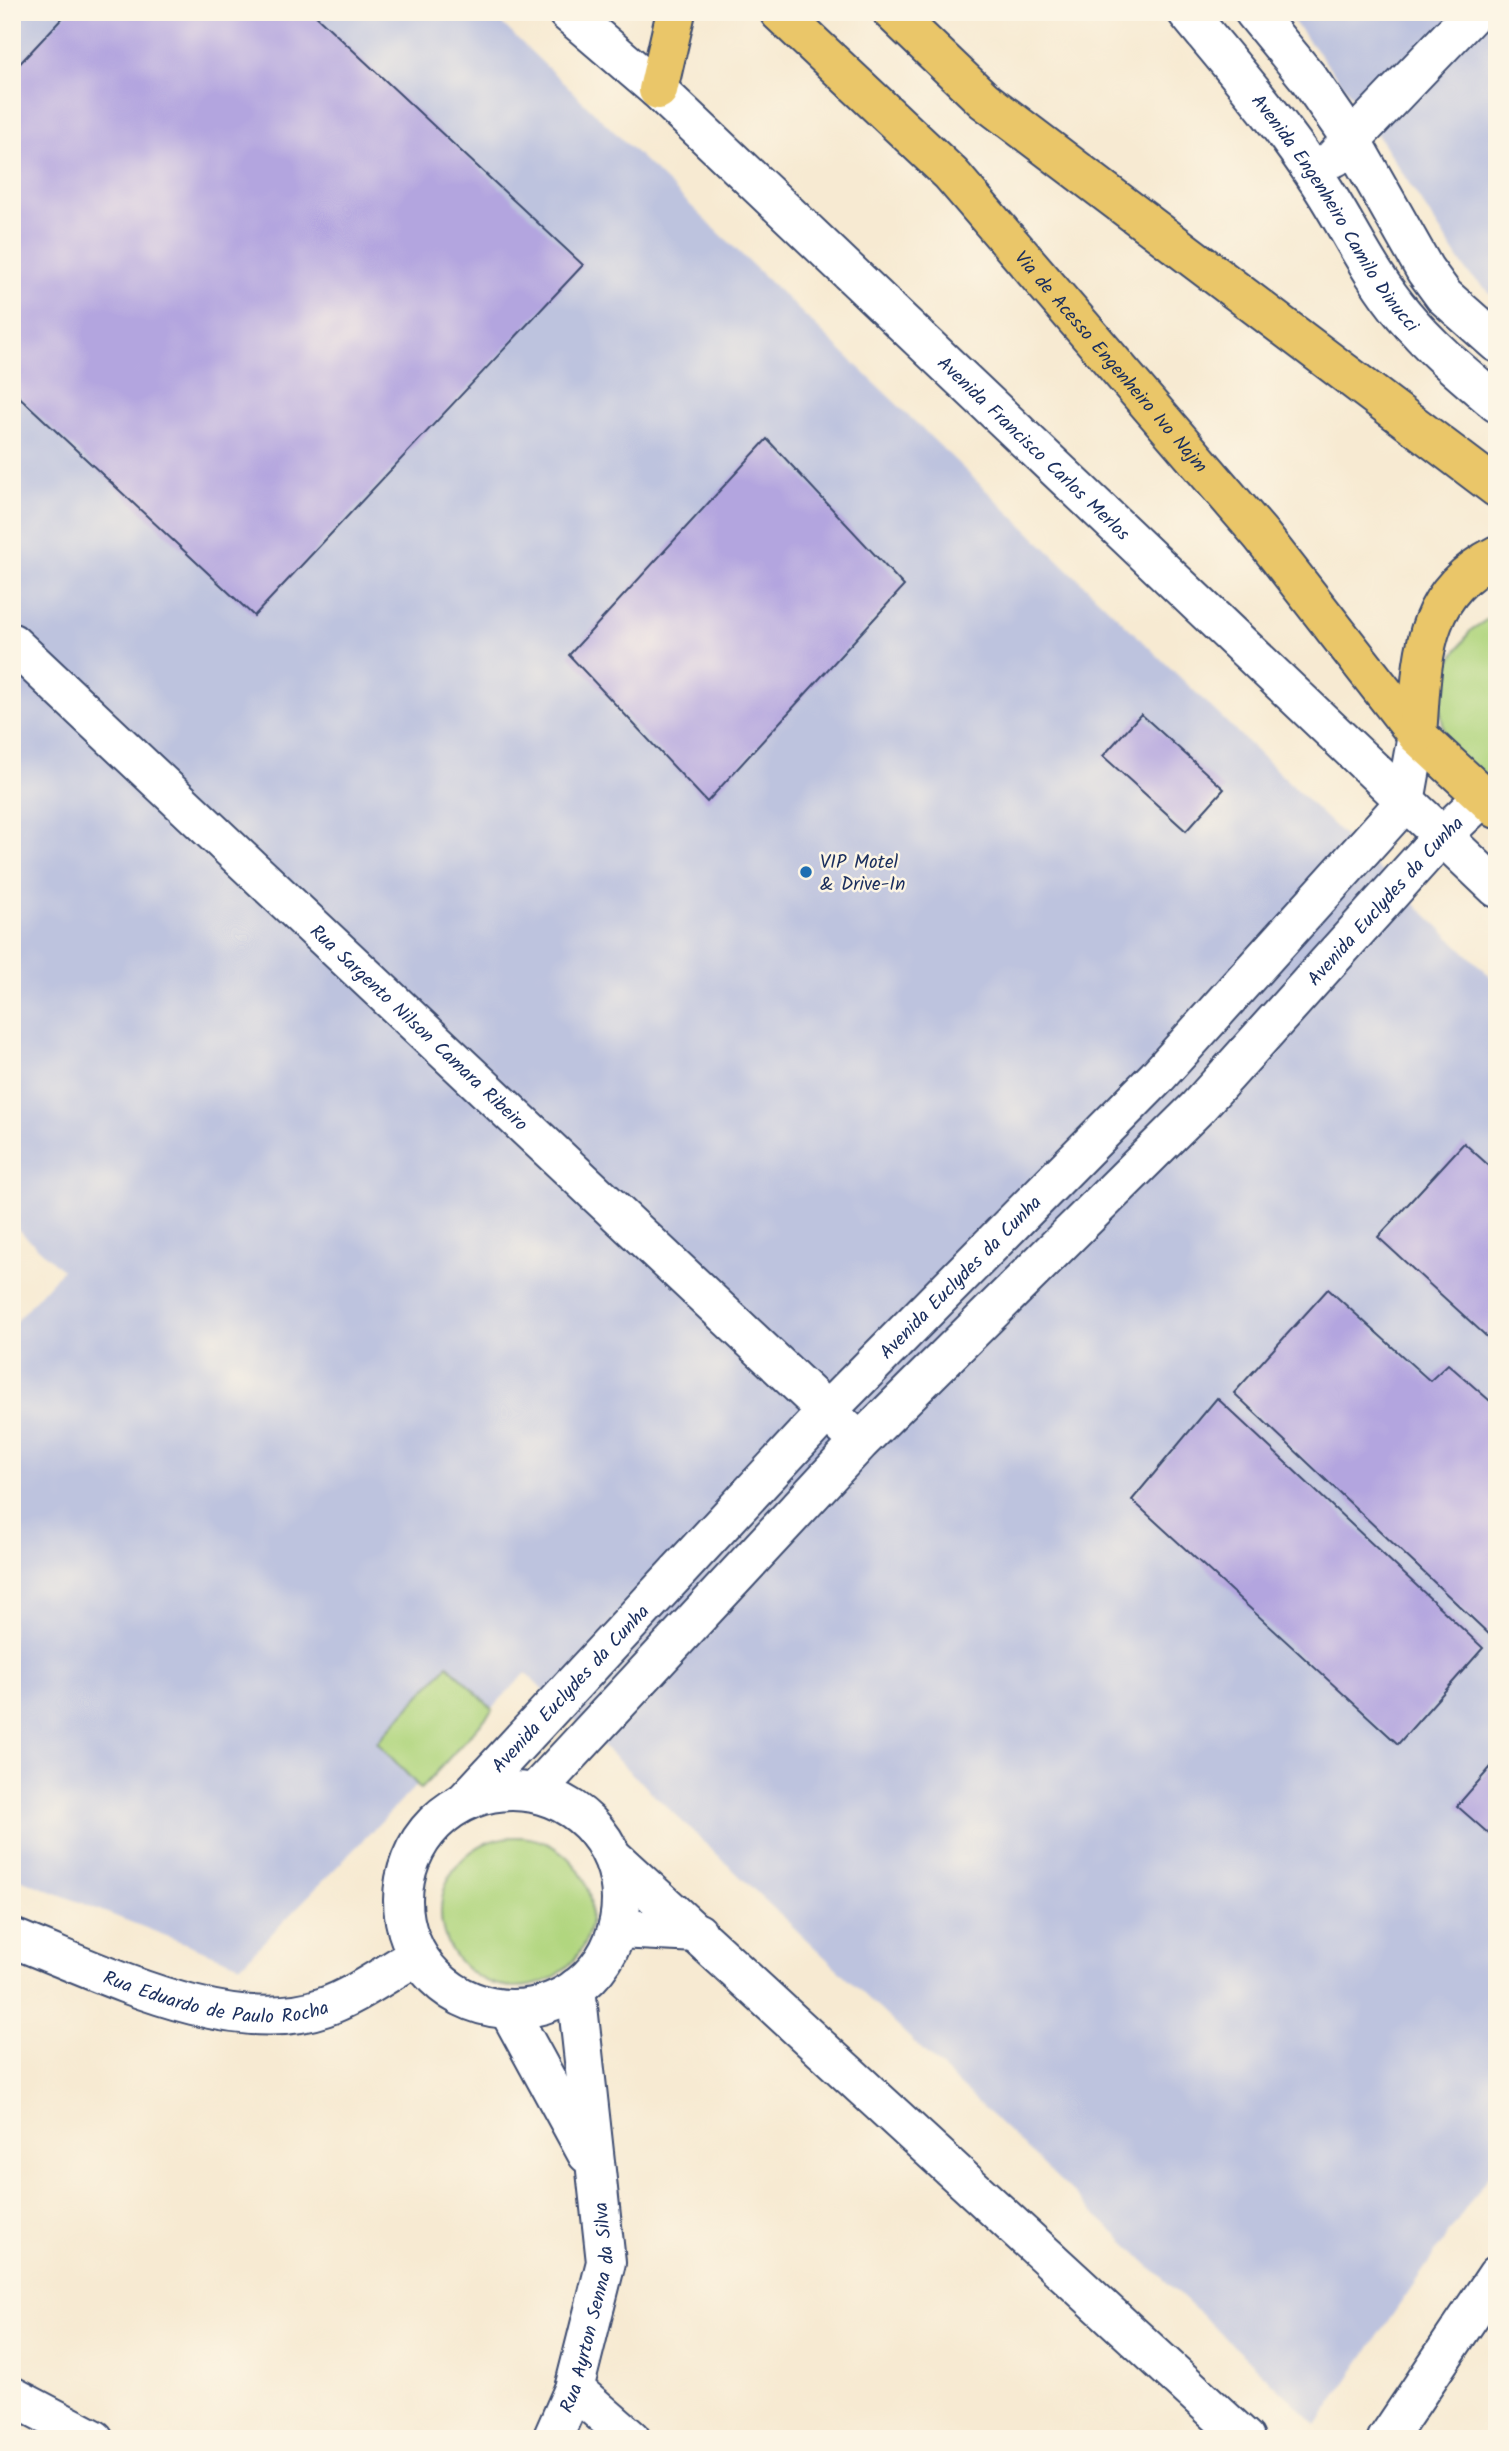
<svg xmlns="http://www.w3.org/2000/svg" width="1509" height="2451" viewBox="0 0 1509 2451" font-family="Kalam,sans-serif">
<rect width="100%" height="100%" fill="#fcf5e5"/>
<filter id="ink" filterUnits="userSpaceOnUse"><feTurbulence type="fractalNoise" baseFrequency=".0143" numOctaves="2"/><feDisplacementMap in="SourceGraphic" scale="14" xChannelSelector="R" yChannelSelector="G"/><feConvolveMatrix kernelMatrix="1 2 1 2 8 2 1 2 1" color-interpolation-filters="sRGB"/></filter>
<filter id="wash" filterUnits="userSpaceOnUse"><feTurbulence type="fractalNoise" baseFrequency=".00686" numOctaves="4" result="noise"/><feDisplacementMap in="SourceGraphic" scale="28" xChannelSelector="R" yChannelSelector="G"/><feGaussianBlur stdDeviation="1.57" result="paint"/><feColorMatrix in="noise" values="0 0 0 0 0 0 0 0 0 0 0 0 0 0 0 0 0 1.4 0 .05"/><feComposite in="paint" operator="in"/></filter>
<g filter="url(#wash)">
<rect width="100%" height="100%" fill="#f7ead2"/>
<g fill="#bdc3de">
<polygon points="12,12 490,12 1497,983 1497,2163 1317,2425 526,1673 241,1965 12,1876 12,1326 62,1270 12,1224"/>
<polygon points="1286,12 1497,12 1497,299 1467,272 1352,96"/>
</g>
<g fill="#b1d67f" stroke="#66826e" stroke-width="2">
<polygon points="1497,613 1497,797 1447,745 1439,704 1448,664 1471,630"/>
<polygon points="448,1665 493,1710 421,1789 377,1742"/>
<circle cx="516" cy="1912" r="75"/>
</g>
<g id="blocks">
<g fill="#b3a5df">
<polygon points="68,12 312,12 583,265 254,616 12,390 12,72"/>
<polygon points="767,439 904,586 707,802 569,655"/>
<polygon points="1141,714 1224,789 1186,831 1103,756"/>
<polygon points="1464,1143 1497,1173 1497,1346 1378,1237"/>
<polygon points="1328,1289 1430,1381 1448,1364 1497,1407 1497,1629 1491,1636 1234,1393"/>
<polygon points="1217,1398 1483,1648 1398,1744 1132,1500"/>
<polygon points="1497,1760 1497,1841 1457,1806"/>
</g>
</g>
</g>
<g filter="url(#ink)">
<use href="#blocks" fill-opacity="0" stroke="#3c4b6f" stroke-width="2"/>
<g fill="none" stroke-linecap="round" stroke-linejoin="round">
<defs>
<g id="minor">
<path id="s1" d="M567,12L658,90L1497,888"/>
<path id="s2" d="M1187,12C1231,66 1277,118 1315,176C1346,221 1368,273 1404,315C1431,348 1464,375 1497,403"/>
<polyline points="1254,12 1309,79 1352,141 1425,270 1444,296 1497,343"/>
<polyline points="1335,157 1474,12"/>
<path id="s3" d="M12,643L846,1429"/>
<circle cx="512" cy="1900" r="109"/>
<path id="s4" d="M535,1792L860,1442L1197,1108L1441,837L1482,798"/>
<path id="s5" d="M465,1801L827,1411L1157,1077L1405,802L1417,735"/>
<polyline points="615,1859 1245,2439"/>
<polyline points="618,1929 698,1933"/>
<path id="s6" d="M12,1938C99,1971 230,2040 324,2007C354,1997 388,1972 417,1956"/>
<polyline points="508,2009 587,2154"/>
<polyline points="574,2389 631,2439"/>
<polyline points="12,2396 94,2439"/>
<path id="s7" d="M552,2439L574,2389L606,2262L576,1988"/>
<polyline points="1387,2439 1497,2275"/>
</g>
<g id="major">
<path id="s8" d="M779,12L951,174L1261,535L1417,735L1497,809"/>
<polyline points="892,12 984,100 1497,488"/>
<polyline points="658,90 676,12"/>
<path d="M1417,735C1423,658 1419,595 1497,555"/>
</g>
</defs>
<use href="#minor" stroke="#3c4b6f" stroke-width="42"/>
<use href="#major" stroke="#3c4b6f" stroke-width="42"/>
<use href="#minor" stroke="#fff" stroke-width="38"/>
<use href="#major" stroke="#eac669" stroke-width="38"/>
</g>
</g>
<circle fill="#1f6fb2" stroke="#fcf5e5" stroke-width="2.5" cx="806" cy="872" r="7"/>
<g text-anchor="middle" stroke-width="5" stroke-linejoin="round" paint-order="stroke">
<g font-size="19" fill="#1b2f5e" stroke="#fcf5e5">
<text dy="7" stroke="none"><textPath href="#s2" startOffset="250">Avenida Engenheiro Camilo Dinucci</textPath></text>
<text dy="7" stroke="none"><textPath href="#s8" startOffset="483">Via de Acesso Engenheiro Ivo Najm</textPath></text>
<text dy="7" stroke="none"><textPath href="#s1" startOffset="639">Avenida Francisco Carlos Merlos</textPath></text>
<text dy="7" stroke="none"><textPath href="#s4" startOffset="1232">Avenida Euclydes da Cunha</textPath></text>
<text dy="7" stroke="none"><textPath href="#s3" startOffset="560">Rua Sargento Nilson Camara Ribeiro</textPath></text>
<text dy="7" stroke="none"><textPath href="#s5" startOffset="721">Avenida Euclydes da Cunha</textPath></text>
<text dy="7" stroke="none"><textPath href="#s5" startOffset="154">Avenida Euclydes da Cunha</textPath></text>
<text dy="7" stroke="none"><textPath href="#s6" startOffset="215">Rua Eduardo de Paulo Rocha</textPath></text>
<text dy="7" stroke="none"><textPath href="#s7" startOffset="138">Rua Ayrton Senna da Silva</textPath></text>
</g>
<g font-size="19" fill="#1b2f5e" stroke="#fcf5e5" text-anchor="start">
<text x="820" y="868">VIP Motel<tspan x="820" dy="22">&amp; Drive-In</tspan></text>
</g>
</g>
<rect width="1509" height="2451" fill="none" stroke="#fcf5e5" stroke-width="42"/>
</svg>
